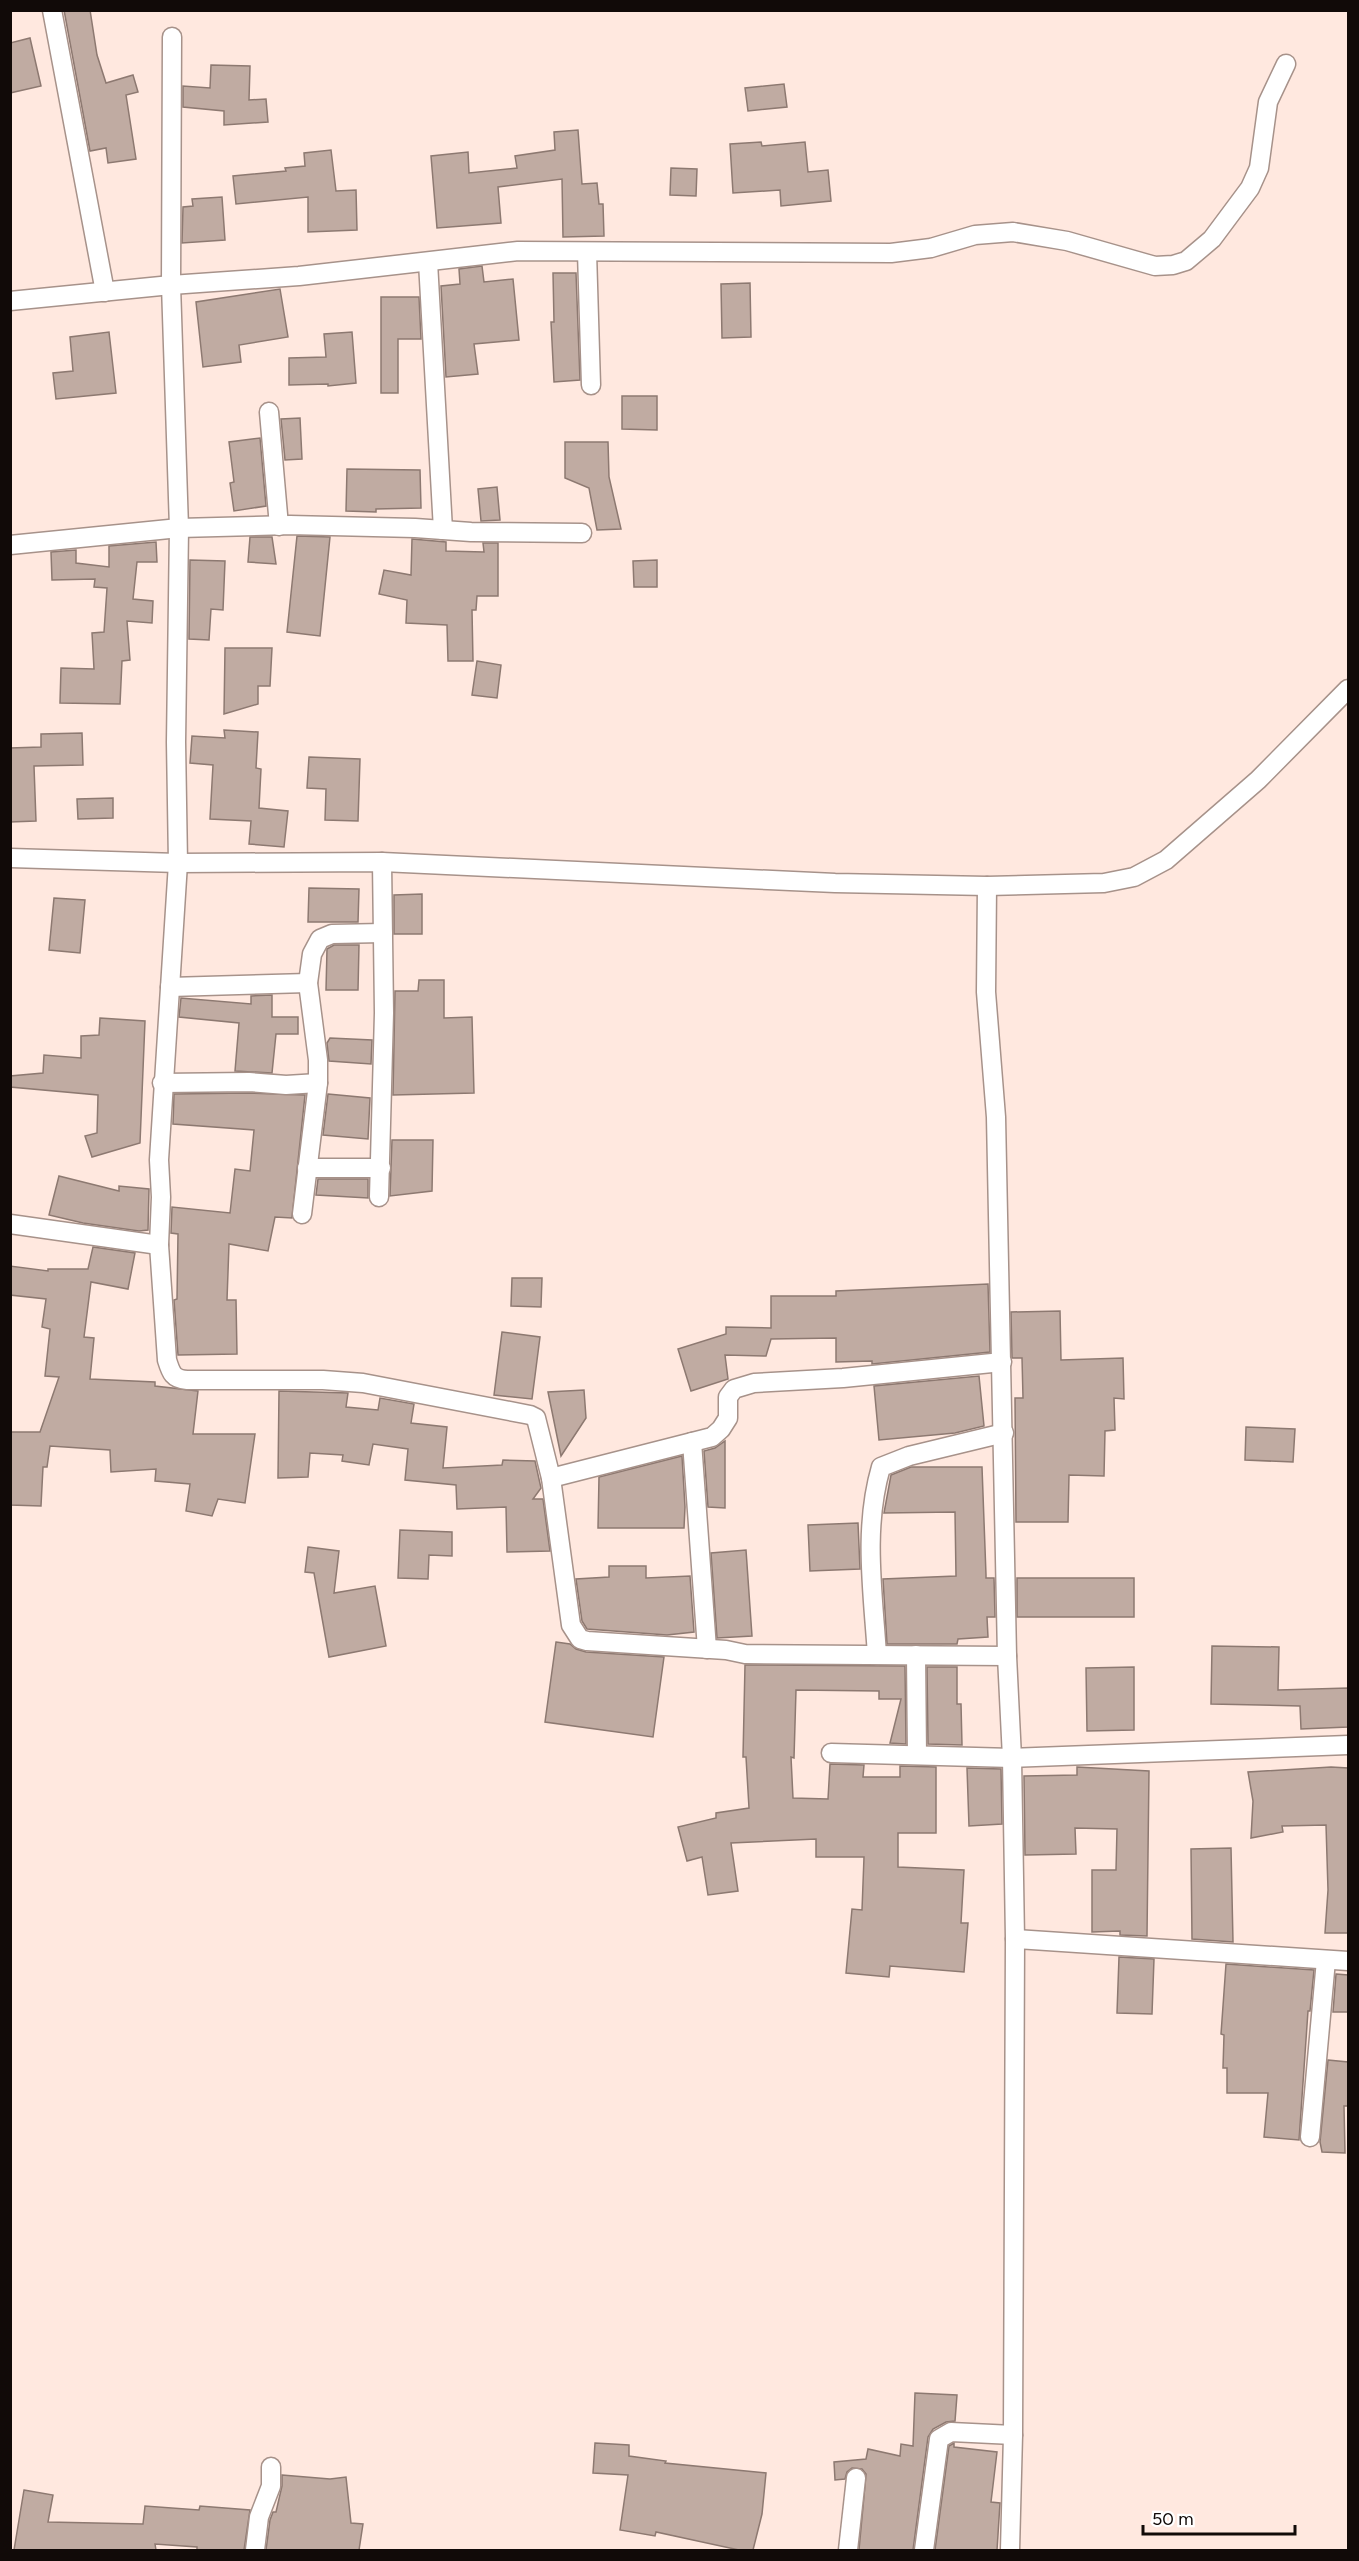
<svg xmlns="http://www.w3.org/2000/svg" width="1359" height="2561" viewBox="0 0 1359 2561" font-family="Figtree,sans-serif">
<rect width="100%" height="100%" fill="#ffe8df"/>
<g fill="#c0aba2" stroke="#8d7971" stroke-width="1.5">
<polygon points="64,10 90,10 97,55 106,83 133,75 138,92 126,95 136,159 108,163 106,148 90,151"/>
<polygon points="30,38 41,86 10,93 10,43"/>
<polygon points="211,65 250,66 249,100 266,99 268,122 224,125 224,111 183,107 183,86 210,88"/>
<polygon points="784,84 787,107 748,111 745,88"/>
<polygon points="578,130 582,184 597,183 599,204 603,204 604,236 563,237 562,179 498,187 501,223 437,228 431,156 468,152 469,173 517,168 515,156 555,150 554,132"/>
<polygon points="761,142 762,146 805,142 808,172 828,170 831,201 781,206 780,190 733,193 730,144"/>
<polygon points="331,150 336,191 356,190 357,230 308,232 308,197 236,204 233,176 286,171 285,168 305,166 304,153"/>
<polygon points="671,168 697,169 696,196 670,195"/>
<polygon points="222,197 225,240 182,243 183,207 193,206 192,199"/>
<polygon points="482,266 484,282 513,279 519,340 474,344 478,374 446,377 441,286 460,284 459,269"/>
<polygon points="553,273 576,273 580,380 554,382 551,322 554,322"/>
<polygon points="750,283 751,337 722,338 721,284"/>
<polygon points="280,289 288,337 239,345 241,362 203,367 196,302"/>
<polygon points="381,297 419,297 421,339 398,339 398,393 381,393"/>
<polygon points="109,332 116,393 56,399 53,373 73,371 70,337"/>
<polygon points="352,332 356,383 328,386 328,384 289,385 289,358 326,357 324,334"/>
<polygon points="622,396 657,396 657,430 622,429"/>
<polygon points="300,418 302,459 285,460 281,419"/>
<polygon points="260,438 266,506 234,511 230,483 234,482 229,442"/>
<polygon points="565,442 608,442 609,477 621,529 597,530 589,488 565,478"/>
<polygon points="347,469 420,470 421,508 376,509 376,512 346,511"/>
<polygon points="497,487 500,520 481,521 478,489"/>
<polygon points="297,536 330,537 320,636 287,632"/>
<polygon points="250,537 272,537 276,564 248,562"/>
<polygon points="412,539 446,542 446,551 484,552 483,543 498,543 498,596 477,596 476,610 472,610 473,661 448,661 447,625 406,623 407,600 379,594 384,570 411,575"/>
<polygon points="156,542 157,562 137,562 133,599 153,601 152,623 127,621 130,660 122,661 120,704 60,703 61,668 94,669 92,633 104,632 107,588 94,587 95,579 52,580 51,552 76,550 76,563 109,567 109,546"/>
<polygon points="190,560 225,561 223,610 211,609 209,640 189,639"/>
<polygon points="657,560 657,587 634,587 633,561"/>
<polygon points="225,648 272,648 270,686 258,686 258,704 224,714"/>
<polygon points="477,661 501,665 497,698 472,695"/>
<polygon points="224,730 258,732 256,768 261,769 259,808 288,811 284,847 249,844 251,821 210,819 213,765 190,763 192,736 225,738"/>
<polygon points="82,733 83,765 34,766 36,821 10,822 10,748 41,747 41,734"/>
<polygon points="309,757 360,759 358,821 325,820 326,789 307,788"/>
<polygon points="113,798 113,818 78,819 77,799"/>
<polygon points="309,888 359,889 358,922 308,922"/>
<polygon points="422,894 422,934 394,934 394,895"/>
<polygon points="54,898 85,900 80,953 49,950"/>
<polygon points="334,945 359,945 358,990 326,990 327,949"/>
<polygon points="419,980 444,980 444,1018 472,1017 474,1093 393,1095 395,991 418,991"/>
<polygon points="272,995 272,1017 298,1017 298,1034 276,1034 272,1073 235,1071 239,1023 179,1017 181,998 251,1004 251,996"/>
<polygon points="100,1018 145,1021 140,1143 92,1157 85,1136 97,1133 98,1095 10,1087 10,1076 43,1073 44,1055 81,1058 81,1036 99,1035"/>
<polygon points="330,1038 372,1040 371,1064 329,1061 327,1043"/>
<polygon points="249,1093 305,1095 292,1218 275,1217 268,1251 229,1244 227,1300 236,1300 237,1354 178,1355 174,1300 177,1299 178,1234 171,1233 172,1207 230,1213 235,1169 250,1171 254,1130 173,1124 174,1094"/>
<polygon points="328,1094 370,1098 368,1139 323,1135"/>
<polygon points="392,1140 433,1140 432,1191 390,1196"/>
<polygon points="59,1176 119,1191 119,1186 149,1189 148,1230 139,1231 83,1223 49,1215"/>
<polygon points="318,1179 368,1179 368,1198 316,1195"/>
<polygon points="93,1247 135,1253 128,1289 91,1282 84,1337 94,1338 90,1379 155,1382 155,1386 198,1391 193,1434 255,1434 245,1503 218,1499 212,1516 186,1511 190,1484 155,1481 156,1469 111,1472 110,1450 50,1446 47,1467 43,1467 41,1506 10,1505 10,1432 40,1432 59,1377 45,1376 50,1329 42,1327 46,1299 10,1295 10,1266 48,1271 48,1269 88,1269"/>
<polygon points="512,1278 542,1278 541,1307 511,1306"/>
<polygon points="988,1284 990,1352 872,1364 872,1361 836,1362 836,1338 771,1339 766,1356 725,1355 728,1379 691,1391 678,1349 726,1334 726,1327 771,1328 771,1296 836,1296 836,1291"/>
<polygon points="1060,1311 1061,1360 1123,1358 1124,1399 1114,1398 1115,1430 1105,1431 1104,1476 1069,1475 1068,1522 1016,1522 1015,1398 1023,1398 1022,1358 1012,1358 1011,1312"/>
<polygon points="502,1332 540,1337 532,1399 494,1395"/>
<polygon points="979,1376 984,1426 955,1433 879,1440 874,1386"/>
<polygon points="584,1390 586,1418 561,1456 548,1392"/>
<polygon points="279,1391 348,1393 346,1407 378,1410 380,1398 414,1404 411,1423 447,1427 443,1468 502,1465 503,1460 535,1461 541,1488 533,1499 543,1499 550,1551 507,1552 506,1507 457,1509 456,1485 405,1480 408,1449 373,1444 369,1465 342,1461 343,1455 310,1453 308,1477 278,1478"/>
<polygon points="1246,1427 1295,1429 1293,1462 1245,1460"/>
<polygon points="725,1441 725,1508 708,1507 704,1451 715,1448"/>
<polygon points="682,1456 685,1507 684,1528 598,1528 599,1477"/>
<polygon points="911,1467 982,1467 986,1575 986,1578 994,1578 995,1617 987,1617 988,1637 958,1639 957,1644 887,1644 883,1579 956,1576 955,1512 884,1513 891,1475"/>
<polygon points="858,1523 860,1569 810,1571 808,1525"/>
<polygon points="400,1530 452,1532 452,1556 429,1555 428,1579 398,1578"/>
<polygon points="308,1547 339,1551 334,1593 375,1586 386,1646 329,1657 314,1573 305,1572"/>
<polygon points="746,1550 752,1636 717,1638 711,1553"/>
<polygon points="609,1566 646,1566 646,1578 690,1576 694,1632 667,1635 587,1629 582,1621 576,1579 609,1577"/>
<rect x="1017" y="1578" width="117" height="39"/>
<polygon points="556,1642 570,1644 576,1649 586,1652 664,1657 653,1737 545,1722"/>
<polygon points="1212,1646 1279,1647 1278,1690 1348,1688 1348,1727 1301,1729 1300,1706 1211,1704"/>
<polygon points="745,1665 905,1666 906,1744 890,1743 901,1699 879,1699 879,1691 796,1690 794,1758 791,1757 793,1798 828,1799 830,1764 864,1765 863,1777 900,1777 900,1766 936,1767 936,1833 898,1833 898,1867 964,1870 961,1923 968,1923 964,1972 890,1966 889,1977 846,1973 852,1909 862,1910 864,1857 816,1857 816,1839 731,1843 738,1891 708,1895 702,1857 687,1861 678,1827 716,1818 716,1813 749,1808 746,1757 743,1757"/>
<polygon points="927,1667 957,1667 957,1704 961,1704 962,1745 928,1744"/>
<polygon points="1134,1667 1134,1730 1087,1731 1086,1668"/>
<polygon points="1077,1767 1149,1771 1147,1936 1120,1935 1120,1931 1092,1932 1092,1870 1116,1870 1117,1829 1075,1828 1076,1854 1025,1855 1024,1776 1077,1775"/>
<polygon points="1331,1767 1348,1768 1348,1933 1325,1933 1328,1890 1326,1825 1282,1826 1283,1832 1251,1838 1253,1801 1248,1772"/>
<polygon points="967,1768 1001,1769 1002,1824 969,1826"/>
<polygon points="1231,1848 1233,1942 1192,1939 1191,1849"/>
<polygon points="1119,1957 1154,1959 1152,2014 1117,2013"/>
<polygon points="1226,1964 1314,1970 1310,2011 1308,2011 1299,2140 1264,2137 1268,2093 1227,2093 1227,2068 1223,2068 1224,2035 1221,2034"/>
<polygon points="1336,1974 1348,1975 1348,2012 1333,2012"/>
<polygon points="1328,2060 1348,2062 1348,2106 1344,2106 1345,2153 1322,2152 1320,2142"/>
<polygon points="915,2393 957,2395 955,2421 946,2422 933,2429 928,2437 913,2550 859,2550 866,2474 862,2469 852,2468 847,2472 845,2479 835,2480 834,2462 866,2459 868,2449 900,2456 901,2444 913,2446"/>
<polygon points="595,2443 629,2445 629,2456 666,2461 665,2463 766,2473 762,2514 753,2550 739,2550 656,2532 655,2536 620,2530 628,2475 593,2473"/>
<polygon points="954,2443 954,2447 997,2452 991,2502 1000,2503 997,2550 935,2550 949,2446"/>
<polygon points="282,2475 330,2479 346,2477 351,2523 363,2524 359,2550 266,2550 270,2520 273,2512 276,2512 282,2486"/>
<polygon points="24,2490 53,2495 48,2522 143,2524 145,2506 199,2510 200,2506 250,2510 244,2550 197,2550 197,2547 155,2544 156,2550 14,2550"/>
</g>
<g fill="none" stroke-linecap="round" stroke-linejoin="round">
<defs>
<g id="minor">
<polyline points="52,10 105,292"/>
<path d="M172,37L171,285L179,528L176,742L178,863L159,1160L161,1197L159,1245L167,1360C171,1373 173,1379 187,1380H323L363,1383L530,1415L536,1418L551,1478L571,1625L580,1639L587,1641L726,1650L745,1654L1007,1656"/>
<polyline points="587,252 591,385"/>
<polyline points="428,262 443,530"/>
<polyline points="10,301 171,285 299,276 518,251 891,253 931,248 975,235 1013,232 1067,241 1155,266 1173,265 1186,261 1212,239 1250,188 1259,168 1268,102 1286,64"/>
<polyline points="269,412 279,526"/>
<polyline points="10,545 179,528 290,525 415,528 471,532 582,533"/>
<polyline points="10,858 178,863 382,862 835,883 987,886 1104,883 1134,877 1166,860 1258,780 1348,689"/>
<polyline points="987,886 986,992 996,1117 1007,1656 1012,1758 1015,1939 1013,2435 1010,2550"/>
<polyline points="170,987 308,983"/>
<polyline points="162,1083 249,1082 286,1085 318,1083"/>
<polyline points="307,1168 381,1168"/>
<polyline points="379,1197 384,1013 382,862"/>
<polyline points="302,1214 318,1083 318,1060 308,983 312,954 320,939 332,934 383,933"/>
<polyline points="10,1224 159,1245"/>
<polyline points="692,1442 707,1649"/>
<polyline points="551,1478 712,1437 721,1429 728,1418 728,1397 734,1389 754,1383 843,1378 1002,1362"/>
<path d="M877,1655C873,1592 863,1529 881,1467L909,1456L1004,1433"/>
<polyline points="916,1655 917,1755"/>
<polyline points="831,1753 1012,1758 1348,1745"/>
<polyline points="1015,1939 1348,1961"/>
<polyline points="1310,2137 1326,1960"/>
<polyline points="255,2550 259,2517 271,2486 271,2467"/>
<polyline points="848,2550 856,2478"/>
<polyline points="924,2550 939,2439 951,2432 1013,2435"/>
</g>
</defs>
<use href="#minor" stroke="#a7928a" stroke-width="21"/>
<use href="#minor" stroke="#fff" stroke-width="18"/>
</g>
<rect width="1359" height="2561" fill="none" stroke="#110a08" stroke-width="24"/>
<path d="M1143 2525v9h152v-9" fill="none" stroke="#110a08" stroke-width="3"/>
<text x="1152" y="2525" font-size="18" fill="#110a08" stroke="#ffffff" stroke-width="4.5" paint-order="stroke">50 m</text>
</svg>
